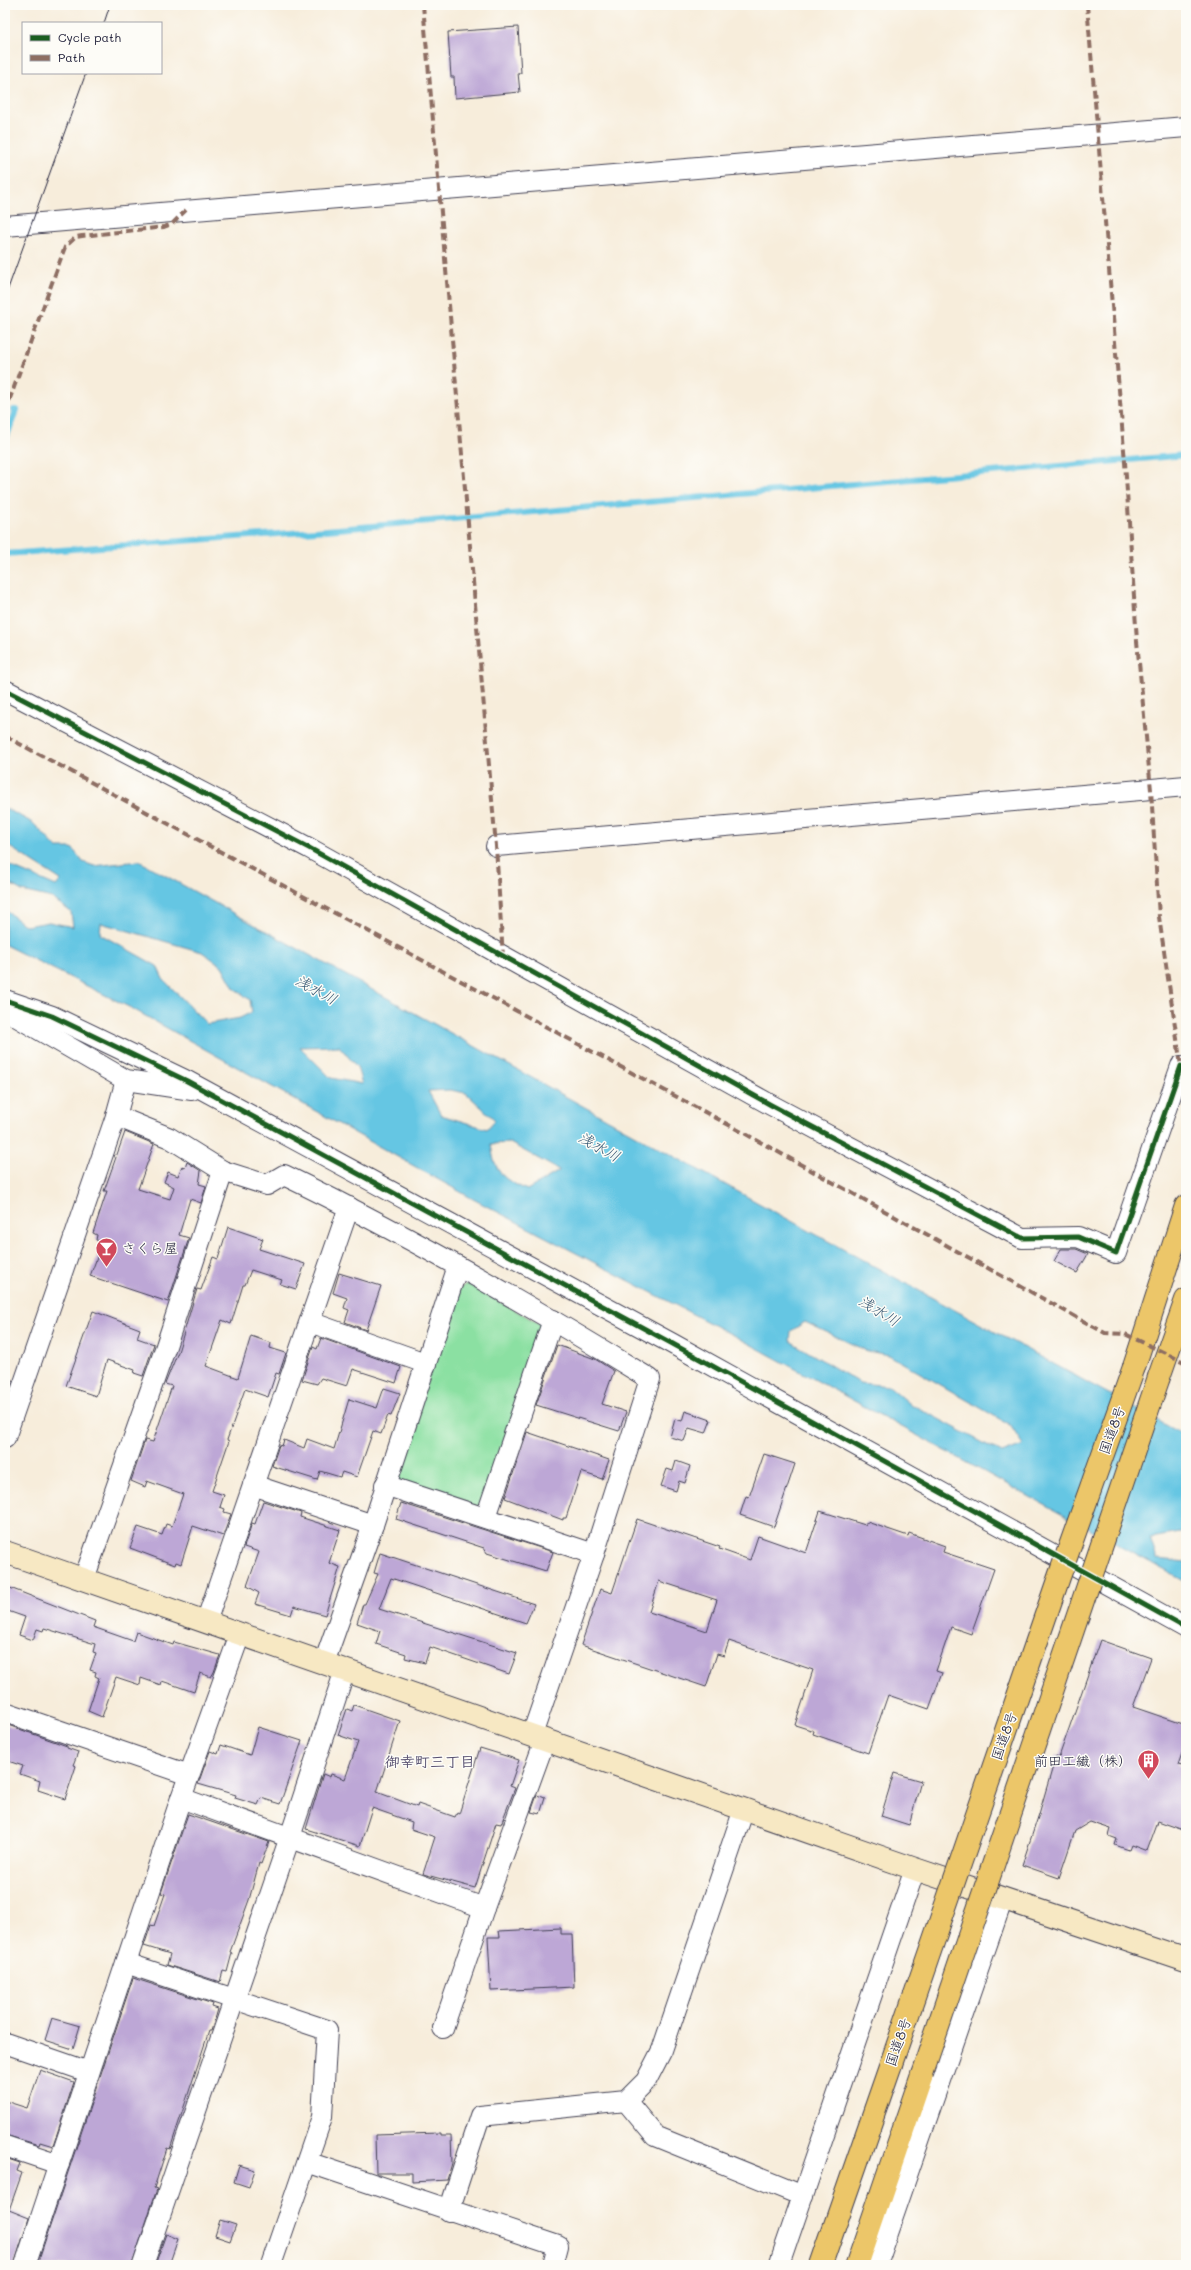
<svg xmlns="http://www.w3.org/2000/svg" width="1191" height="2270" viewBox="0 0 1191 2270" font-family="Mali,'Klee One',sans-serif">
<rect width="100%" height="100%" fill="#fdfcf7"/>
<filter id="ink" filterUnits="userSpaceOnUse"><feTurbulence type="fractalNoise" baseFrequency=".025" numOctaves="2"/><feDisplacementMap in="SourceGraphic" scale="8" xChannelSelector="R" yChannelSelector="G"/><feConvolveMatrix kernelMatrix="1 2 1 2 8 2 1 2 1" color-interpolation-filters="sRGB"/></filter>
<filter id="wash" filterUnits="userSpaceOnUse"><feTurbulence type="fractalNoise" baseFrequency=".012" numOctaves="4" result="noise"/><feDisplacementMap in="SourceGraphic" scale="16" xChannelSelector="R" yChannelSelector="G"/><feGaussianBlur stdDeviation="0.9" result="paint"/><feColorMatrix in="noise" values="0 0 0 0 0 0 0 0 0 0 0 0 0 0 0 0 0 1.4 0 .05"/><feComposite in="paint" operator="in"/></filter>
<g filter="url(#wash)">
<rect width="100%" height="100%" fill="#f7eddb"/>
<polygon fill="#8be0a2" stroke="#56816e" points="467,1284 544,1326 482,1511 392,1481 456,1290"/>
<path fill="#65c6e3" stroke="#44748f" fill-rule="evenodd" d="M5,808L33,823L57,848H72L83,862L94,866L139,861L782,1216L1186,1436V1532L1150,1538L1157,1559L1186,1562V1582L746,1342L473,1199L133,1009L5,945V910L26,926L49,922L73,927L71,912L52,898L22,891L5,881V864L56,886L61,880L5,844ZM101,923L202,952L222,966L234,988L250,1000L252,1012L240,1018L207,1024L163,979L157,966L100,934ZM339,1046L357,1067L362,1084L331,1078L300,1047ZM450,1090L466,1093L495,1120L487,1129L441,1115L428,1091ZM510,1143L559,1170V1171L527,1190C501,1178 495,1173 491,1144ZM805,1322L867,1351L889,1355L1010,1425L1023,1445L1002,1453L909,1403L889,1386L860,1383L790,1341L791,1331Z"/>
<g fill="none" stroke-linecap="round" stroke-linejoin="round">
<g stroke="#65c6e3" stroke-width="6">
<polyline points="5,442 16,410 14,410"/>
<polyline points="5,554 304,532 1186,455"/>
</g>
</g>
<g id="blocks">
<g fill="#bda7d6" fill-rule="evenodd">
<polygon points="518,27 521,73 518,73 520,92 455,98 454,77 451,77 448,32"/>
<polygon points="125,1132 154,1144 138,1189 170,1199 174,1187 164,1182 168,1172 178,1176 182,1166 185,1168 187,1162 201,1171 199,1184 206,1186 201,1203 190,1199 179,1235 189,1238 168,1302 90,1276 103,1242 96,1240 97,1235 93,1233 107,1191 104,1191"/>
<polygon points="228,1227 263,1239 259,1249 305,1264 296,1289 280,1284 282,1280 251,1270 245,1285 243,1285 231,1324 222,1320 206,1366 238,1378 251,1336 271,1343 270,1348 286,1353 279,1374 276,1373 268,1397 245,1389 227,1440 229,1441 212,1491 224,1495 220,1507 225,1509 224,1512 231,1514 223,1536 193,1526 181,1564 176,1562 175,1565 130,1548 138,1527 162,1535 166,1524 172,1526 183,1494 147,1481 145,1487 131,1481 145,1440 153,1442 172,1386 165,1384 178,1352 197,1289 201,1290 213,1257 218,1259"/>
<polygon points="1061,1249 1076,1249 1088,1254 1077,1273 1054,1261"/>
<polygon points="339,1273 381,1286 366,1330 345,1322 349,1310 344,1308 347,1298 333,1293"/>
<polygon points="93,1311 140,1329 137,1338 154,1344 143,1376 134,1373 135,1370 107,1360 96,1396 66,1386"/>
<polygon points="321,1338 401,1367 396,1383 353,1369 347,1386 321,1378 317,1384 302,1380 313,1347 317,1349"/>
<polygon points="557,1345 595,1359 614,1371 602,1404 626,1412 619,1431 536,1405"/>
<polygon points="384,1388 400,1393 391,1416 388,1415 381,1434 373,1431 357,1477 342,1472 340,1477 320,1471 317,1480 272,1466 279,1445 282,1446 284,1440 304,1448 307,1439 334,1449 349,1399 377,1408"/>
<polygon points="685,1411 711,1420 706,1433 689,1428 684,1441 670,1437 675,1419 682,1421"/>
<polygon points="527,1432 609,1460 602,1479 581,1472 566,1518 563,1518 563,1520 505,1498"/>
<polygon points="764,1454 795,1464 774,1527 740,1515 746,1496 749,1497"/>
<polygon points="676,1461 690,1466 685,1483 679,1481 676,1491 661,1486 667,1469 673,1471"/>
<polygon points="263,1501 301,1513 300,1517 340,1530 329,1563 340,1567 325,1615 294,1606 291,1615 255,1604 259,1593 247,1586 259,1552 244,1547 252,1523 255,1524"/>
<polygon points="401,1503 553,1552 546,1571 487,1553 484,1548 396,1519"/>
<path d="M820,1511L865,1525L867,1522L908,1536L909,1533L945,1546L943,1552L994,1569L971,1634L951,1627L936,1671L942,1673L929,1709L888,1695L868,1753L813,1734L814,1731L795,1725L813,1670L729,1641L724,1656L717,1654L706,1687L581,1645L600,1589L612,1593L637,1519L720,1547L719,1549L750,1560L758,1536L806,1553ZM659,1581L717,1600L707,1631L649,1612Z"/>
<polygon points="380,1553 534,1604 526,1623 391,1578 379,1609 517,1653 509,1674 430,1647 425,1663 405,1658 406,1654 376,1644 380,1631 357,1623 363,1604 365,1604 378,1574 374,1573"/>
<polygon points="5,1586 95,1621 93,1627 133,1641 136,1632 173,1645 174,1642 220,1655 214,1672 211,1677 200,1673 194,1692 162,1681 161,1685 141,1678 140,1685 116,1677 102,1717 88,1711 99,1678 95,1676 96,1672 90,1670 96,1653 93,1652 95,1644 44,1628 43,1631 37,1629 33,1640 19,1635 25,1617 5,1610"/>
<polygon points="1100,1640 1151,1658 1133,1707 1186,1725 1186,1742 1178,1765 1186,1767 1186,1831 1158,1821 1147,1851 1131,1845 1129,1850 1115,1845 1117,1839 1109,1836 1111,1829 1090,1822 1075,1831 1059,1878 1022,1865 1039,1814 1056,1756 1059,1757"/>
<polygon points="354,1705 400,1721 377,1792 417,1807 418,1804 455,1817 457,1813 459,1814 480,1748 519,1760 510,1786 515,1788 501,1824 496,1823 475,1888 423,1874 435,1837 411,1829 412,1822 372,1808 360,1846 306,1829 323,1774 330,1777 331,1774 345,1779 358,1742 338,1735 347,1709 352,1711"/>
<polygon points="5,1724 67,1746 67,1748 78,1752 73,1765 76,1766 65,1799 38,1790 40,1781 20,1774 23,1766 5,1760"/>
<polygon points="258,1727 302,1741 280,1804 261,1798 258,1805 235,1798 236,1795 198,1784 210,1751 218,1754 221,1745 250,1755"/>
<polygon points="894,1773 921,1781 909,1825 881,1816"/>
<polygon points="537,1795 545,1798 540,1814 531,1812"/>
<polygon points="188,1814 269,1842 261,1864 259,1863 249,1900 230,1952 232,1953 227,1972 223,1971 220,1982 167,1965 170,1954 144,1946 151,1925 154,1926 165,1894 161,1893"/>
<polygon points="561,1928 561,1934 572,1934 574,1987 491,1991 488,1937 500,1937 499,1931"/>
<polygon points="133,1978 213,2004 212,2007 218,2009 216,2016 211,2031 209,2031 170,2149 167,2148 154,2188 157,2189 132,2265 37,2265"/>
<polygon points="52,2018 80,2026 73,2049 45,2040"/>
<polygon points="40,2070 74,2082 53,2146 40,2142 39,2145 5,2135 5,2101 27,2108"/>
<polygon points="440,2133 440,2135 451,2135 452,2163 447,2180 412,2182 412,2173 376,2173 375,2135"/>
<polygon points="5,2158 20,2163 17,2171 22,2173 9,2210 29,2218 14,2265 5,2265"/>
<polygon points="239,2165 255,2170 249,2187 234,2182"/>
<polygon points="220,2220 236,2225 230,2241 215,2236"/>
<polygon points="166,2234 178,2239 169,2265 155,2265"/>
</g>
</g>
</g>
<g filter="url(#ink)">
<use href="#blocks" fill-opacity="0" stroke="#424053" stroke-width="1"/>
<g fill="none" stroke-linecap="round" stroke-linejoin="round">
<defs>
<g id="street">
<polyline points="5,226 1186,127"/>
<polyline points="5,690 309,848 771,1105 1022,1238 1078,1237 1116,1253 1181,1066 1186,1068"/>
<polyline points="496,846 1186,786"/>
<polyline points="5,1000 52,1016 187,1081 671,1343 1186,1628"/>
<polyline points="8,1005 12,1014 126,1080 192,1090"/>
<path d="M116,1116L170,1138L223,1171L267,1185L284,1175C410,1236 531,1306 650,1379L594,1554L532,1735"/>
<polyline points="310,1322 425,1363"/>
<polyline points="5,1438 116,1116 126,1080"/>
<polyline points="253,1485 373,1525"/>
<polyline points="385,1485 594,1554"/>
<polyline points="486,1517 553,1320"/>
<polyline points="84,1579 166,1346 223,1171"/>
<polyline points="206,1622 349,1207"/>
<polyline points="324,1663 373,1525 458,1266"/>
<polyline points="5,1712 189,1775"/>
<polyline points="181,1798 484,1908"/>
<polyline points="126,1963 327,2030 322,2117 271,2265"/>
<polyline points="443,2028 484,1908 545,1740"/>
<polyline points="5,2043 89,2072"/>
<polyline points="626,2101 655,2136 803,2196"/>
<polyline points="5,2146 59,2164"/>
<polyline points="307,2162 558,2246 553,2265"/>
<polyline points="449,2211 480,2116 626,2101 646,2081 662,2050 744,1809"/>
<polyline points="25,2265 181,1798 240,1634"/>
<polyline points="143,2265 290,1837 345,1670"/>
<polyline points="779,2265 915,1869"/>
<polyline points="876,2265 1003,1898"/>
</g>
<polyline id="secondary" points="5,1552 915,1869 1186,1960"/>
<g id="highway">
<polyline points="1134,1367 1186,1206"/>
<polyline points="1159,1377 1186,1300"/>
<polyline points="821,2265 891,2064"/>
<polyline points="857,2265 922,2074"/>
</g>
</defs>
<use href="#street" stroke="#424053" stroke-width="22"/>
<use href="#secondary" stroke="#424053" stroke-width="24"/>
<use href="#highway" stroke="#424053" stroke-width="24"/>
<use href="#street" stroke="#fff" stroke-width="20"/>
<use href="#secondary" stroke="#f7e8c3" stroke-width="22"/>
<use href="#highway" stroke="#ecc669" stroke-width="22"/>
<g stroke="#22223b" stroke-width="1">
<polyline points="104,23 110,5"/>
<polyline points="5,297 86,73"/>
</g>
<defs>
<g id="highway-bridge">
<polyline points="891,2064 1059,1577 1134,1367"/>
<polyline points="922,2074 1159,1377"/>
</g>
</defs>
<use href="#highway-bridge" stroke="#424053" stroke-width="24" stroke-linecap="butt"/>
<use href="#highway-bridge" stroke="#ecc669" stroke-width="22"/>
<g stroke="#8d6e63" stroke-width="4" stroke-dasharray="8 4" stroke-linecap="butt">
<polyline points="423,5 496,846 503,957"/>
<polyline points="1087,5 1125,462 1137,641 1151,790 1159,917 1181,1066"/>
<polyline points="5,412 65,247 76,237 82,236 164,227 172,224 186,210"/>
<polyline points="5,736 742,1132 1105,1333 1125,1334 1186,1363"/>
</g>
<defs>
<g id="cycleway">
<polyline points="5,690 309,848 771,1105 1022,1238 1078,1237 1116,1253 1181,1066 1186,1068"/>
<polyline points="5,1000 52,1016 187,1081 671,1343 1186,1628"/>
</g>
</defs>
<use href="#cycleway" stroke="#fdfcf7" stroke-width="8"/>
<use href="#cycleway" stroke="#1b5e20" stroke-width="5"/>
</g>
</g>
<defs>
<symbol id="bar-pin" viewBox="-11 -11 22 30"><path d="M0 17L-7.5 6A9.5 9.5 0 1 1 7.5 6Z" fill="#d1495b" stroke="#fdfcf7"/><path d="M-6-5H6L.8 .8V4.5H3.5V6h-7V4.5H-.8V.8Z" fill="#fff"/></symbol>
<symbol id="building-pin" viewBox="-11 -11 22 30"><path d="M0 17L-7.5 6A9.5 9.5 0 1 1 7.5 6Z" fill="#d1495b" stroke="#fdfcf7"/><path d="M-4-6H4V6H1V3H-1V6H-4ZM-2.5-4.3h1.7v1.8h-1.7ZM.8-4.3h1.7v1.8H.8ZM-2.5-1h1.7V.8h-1.7ZM.8-1h1.7V.8H.8Z" fill="#fff"/></symbol>
</defs>
<g fill-rule="evenodd">
<use href="#bar-pin" x="94" y="1236" width="25" height="34"/>
<use href="#building-pin" x="1136" y="1748" width="25" height="34"/>
</g>
<g text-anchor="middle" stroke-width="3" stroke-linejoin="round" paint-order="stroke">
<g font-size="14" fill="#22223b" stroke="#fdfcf7" text-anchor="start">
<text x="122" y="1253">さくら屋</text>
<text x="1132" y="1766" text-anchor="end">前田工繊（株）</text>
</g>
<g font-size="14" fill="#22223b" stroke="#fdfcf7">
<text transform="translate(1112 1430) rotate(-70)" y="5">国道8号</text>
<text transform="translate(1004 1736) rotate(-71)" y="5">国道8号</text>
<text transform="translate(898 2042) rotate(-71)" y="5">国道8号</text>
</g>
<g font-size="15" font-style="italic" fill="#395b76" stroke="#fdfcf7">
<text transform="translate(316 990) rotate(29)" y="5">浅水川</text>
<text transform="translate(599 1147) rotate(29)" y="5">浅水川</text>
<text transform="translate(879 1311) rotate(31)" y="5">浅水川</text>
</g>
<g font-size="15" font-weight="bold" fill="#585171" stroke="#fdfcf7">
<text x="430" y="1767">御幸町三丁目</text>
</g>
</g>
<rect width="1191" height="2270" fill="none" stroke="#fdfcf7" stroke-width="20"/>
<rect x="22" y="22" width="140" height="52" fill="#fdfcf7" stroke="#a5a5ac"/>
<rect x="30" y="35" width="20" height="6" fill="#1b5e20" stroke="#a5a5ac"/>
<text x="58" y="42" font-size="12" fill="#22223b">Cycle path</text>
<rect x="30" y="55" width="20" height="6" fill="#8d6e63" stroke="#a5a5ac"/>
<text x="58" y="62" font-size="12" fill="#22223b">Path</text>
</svg>
